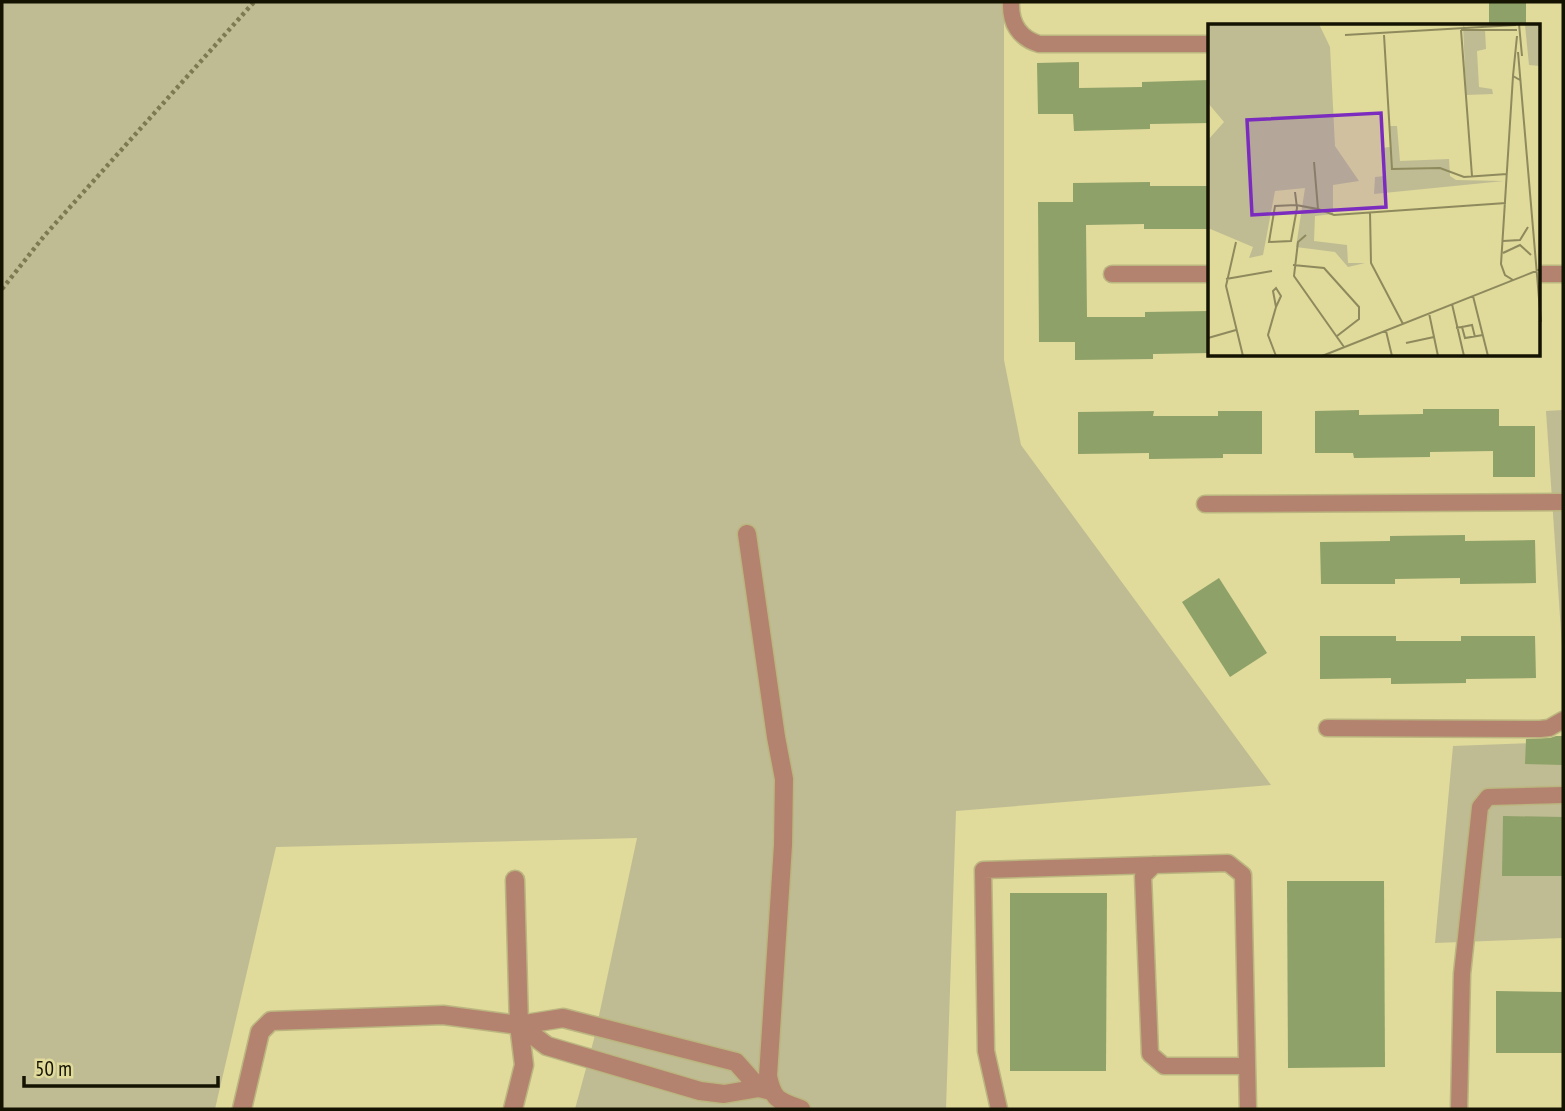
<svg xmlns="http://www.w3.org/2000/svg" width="1565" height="1111" viewBox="0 0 1565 1111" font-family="'PT Sans Narrow',sans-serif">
<rect width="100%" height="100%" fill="#e0da9b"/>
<g fill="#bfbc93">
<polygon points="2,2 1004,2 1004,360 1021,445 1271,785 956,811 946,1109 575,1109 594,1039 637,838 276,847 215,1109 2,1109"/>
<polygon points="1563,410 1563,661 1546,411"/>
<polygon points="1563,742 1563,938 1435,943 1453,746"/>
</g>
<g fill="#8ea168">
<rect x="1489" y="2" width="37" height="24"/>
<polygon points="1079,62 1079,88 1142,87 1142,82 1210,80 1210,123 1150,124 1150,129 1074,131 1073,114 1038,114 1037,63"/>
<polygon points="1150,182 1150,186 1210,186 1210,229 1144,229 1144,224 1086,225 1087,317 1145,317 1145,312 1210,311 1210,353 1153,354 1153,359 1075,360 1075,342 1039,342 1038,202 1073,202 1073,183"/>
<polygon points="1423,409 1499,409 1499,426 1535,426 1535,477 1493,477 1493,451 1430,452 1430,457 1354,458 1353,453 1315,453 1315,411 1359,410 1359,415 1423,414"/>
<polygon points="1154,411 1153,416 1218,416 1218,411 1262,411 1262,454 1223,454 1223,458 1149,459 1149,453 1078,454 1078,412"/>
<polygon points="1465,535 1465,541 1535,540 1536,583 1460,584 1460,578 1395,579 1395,584 1321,584 1320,542 1390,541 1390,536"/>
<polygon points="1219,578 1267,653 1230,677 1182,602"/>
<polygon points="1320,636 1396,636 1396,641 1461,641 1461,636 1535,636 1536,678 1466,679 1466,683 1391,684 1391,678 1320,679"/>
<polygon points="1556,736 1563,736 1563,765 1525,764 1526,739 1550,738"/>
<polygon points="1503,816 1563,817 1563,876 1502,876"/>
<polygon points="1287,881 1384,881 1385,1067 1288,1068"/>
<polygon points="1010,893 1107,893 1106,1071 1010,1071"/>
<polygon points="1496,991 1563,992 1563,1053 1496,1053"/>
</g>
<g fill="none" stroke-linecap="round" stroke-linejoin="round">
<defs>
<g id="lane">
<path d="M1011,2C1010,23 1019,38 1039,44H1210"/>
<polyline points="1112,274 1210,274"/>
<polyline points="1539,274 1563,274"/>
<polyline points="1205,504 1563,502"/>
<polyline points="1327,728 1540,729 1549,728 1563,720"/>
<polyline points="1247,1066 1164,1066 1150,1054 1143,876 1154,865 1228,863 1243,875 1248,1109"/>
<polyline points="999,1109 986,1051 983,870 1154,865"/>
<polyline points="1459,1109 1462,974 1480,807 1488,797 1563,795"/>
</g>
<g id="street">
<path d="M747,534L776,737L784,779L783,845L768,1076C773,1100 778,1101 801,1109"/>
<polyline points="759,1088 736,1062 563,1018 519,1025 547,1046 700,1091 724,1094 759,1088 771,1091"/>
<polyline points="242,1109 260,1032 271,1021 443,1015 519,1025"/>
<polyline points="513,1109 524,1065 519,1025 515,880"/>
</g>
</defs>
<use href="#lane" stroke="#bbb67f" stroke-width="19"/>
<use href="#street" stroke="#bbb67f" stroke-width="21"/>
<polyline stroke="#7d7950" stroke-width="4.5" stroke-dasharray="3.5 3.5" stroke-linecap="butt" points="2,289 45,235 254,2"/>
<use href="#lane" stroke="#b4836f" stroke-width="16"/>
<use href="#street" stroke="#b4836f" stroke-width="18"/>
</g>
<g transform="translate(1208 24)">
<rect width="332" height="332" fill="#e0da9b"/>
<path d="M0,0H111L122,23L127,122L151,157L125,161V190L107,192L106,217L139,221L140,239H157L140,243L127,228L88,223L97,164L67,167L55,231L41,234L45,223L0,204V116L16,98L0,79ZM255,0L259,7L277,6L278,25L269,27L271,63L284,65L285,70L258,71ZM332,0V42L321,41L317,1ZM181,102H189L192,137L241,135L242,152L248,156L296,157L166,170L167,153L177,152L173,124L182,123Z" fill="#bfbc93"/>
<path fill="none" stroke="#8e8a5d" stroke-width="2" d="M311,0L314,32M253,6L264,152M253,6H309M137,11L308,1M176,11L184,145L232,144L256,153L299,150M309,12L305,52L312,56M310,28L333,298M106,138L110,185L126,191L298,179M87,168L89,184L83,217L61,218L67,182L88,181M109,185L88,181L110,185M162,188L163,239L195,300M98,211L90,218L86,252L136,323M295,217L312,216L320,203M28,218L18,262L35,332M295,229L312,221L323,231M85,241L116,244L151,283V295L129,312M18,255L64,247M305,256L297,251L293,240L305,52M68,264L73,272L68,283L65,267ZM265,272L280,332M244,280L256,332M68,283L60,311L68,332M221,289L230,332M254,303L264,301L267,313M248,304L254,303L257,314L275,311M178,307L184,332M0,314L28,306M198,319L226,313M114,332L333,245"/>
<path fill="#7b2cbf" fill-opacity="0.15" stroke="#7b2cbf" stroke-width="3.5" d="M173,89L178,183L44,191L39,96Z"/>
<rect width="332" height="332" fill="none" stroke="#141200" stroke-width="3.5"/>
</g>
<rect width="1565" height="1111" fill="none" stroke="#141200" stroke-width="7"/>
<path d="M24 1076v10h194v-10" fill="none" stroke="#141200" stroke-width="3.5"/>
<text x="35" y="1076" font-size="21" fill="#141200" stroke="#e0da9b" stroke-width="5" paint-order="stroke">50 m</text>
</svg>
